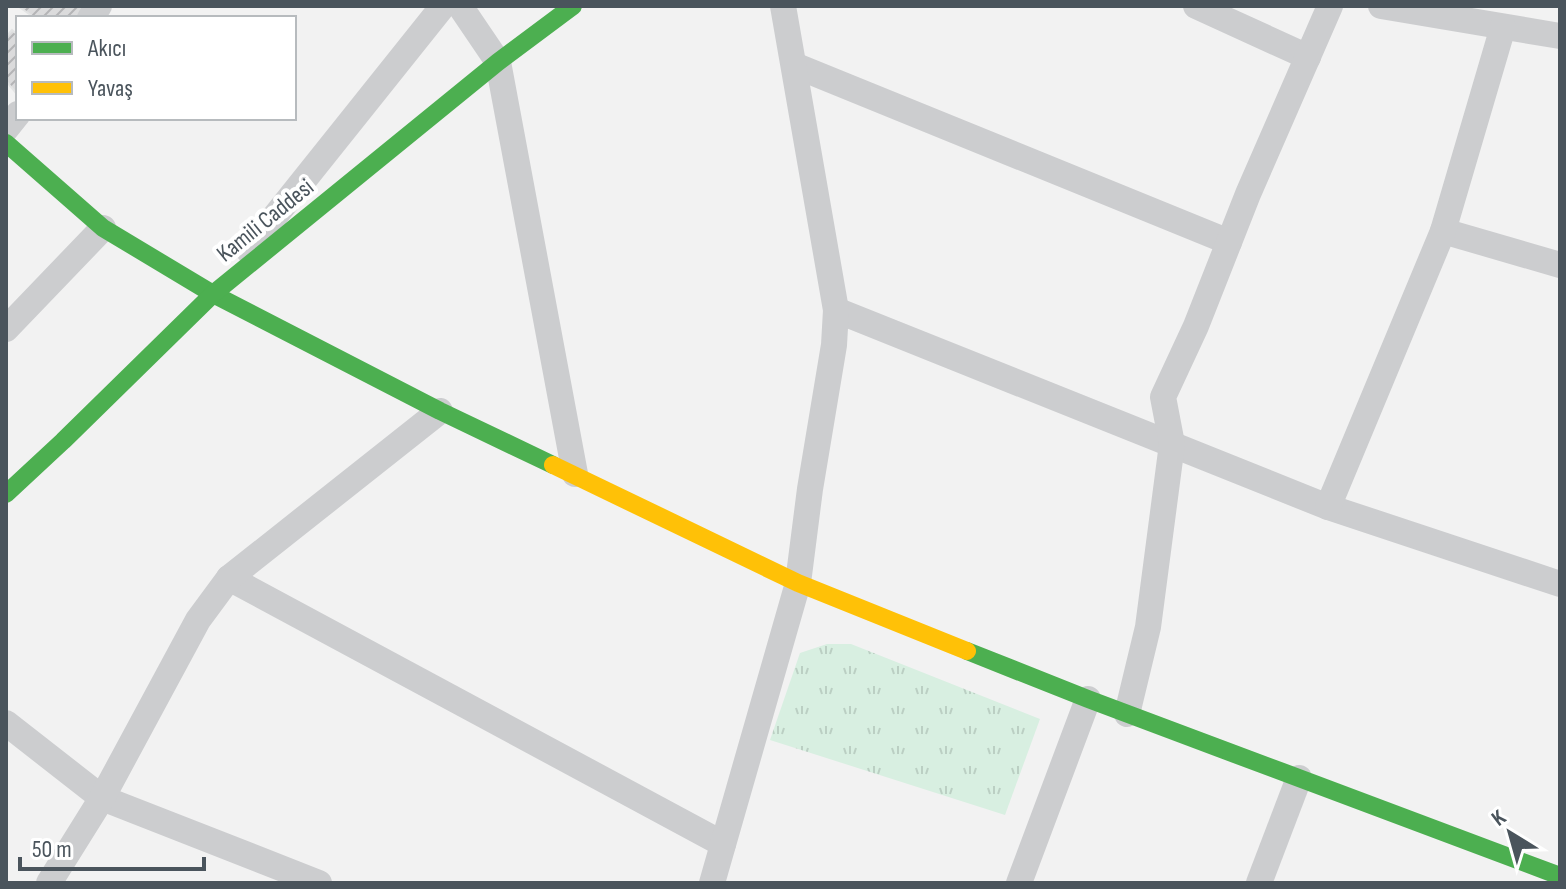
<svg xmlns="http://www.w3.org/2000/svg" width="1566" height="889" viewBox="0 0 1566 889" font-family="'Sofia Sans Condensed',sans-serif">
<defs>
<pattern id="park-tufts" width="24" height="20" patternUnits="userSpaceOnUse" patternTransform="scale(2)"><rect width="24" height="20" fill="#d8efe1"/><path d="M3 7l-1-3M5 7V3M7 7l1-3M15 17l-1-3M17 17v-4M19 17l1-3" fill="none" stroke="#bbcfc3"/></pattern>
<pattern id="building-hatch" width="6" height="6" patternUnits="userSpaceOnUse" patternTransform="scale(2)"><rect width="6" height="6" fill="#dbdbdc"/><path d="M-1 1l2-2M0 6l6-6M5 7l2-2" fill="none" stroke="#b4b4b6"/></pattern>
</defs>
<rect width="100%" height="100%" fill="#f2f2f2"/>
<polygon fill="url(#park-tufts)" points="827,644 851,644 1040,719 1005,815 770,740 800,653"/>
<g fill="url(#building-hatch)" stroke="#e3e4e4" stroke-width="2">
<polygon points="18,6 81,6 86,9 79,18 35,18"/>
<polygon points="12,30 18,35 18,91 16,93 6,81 6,37"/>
</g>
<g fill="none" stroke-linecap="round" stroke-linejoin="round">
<g stroke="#cccdcf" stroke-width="26">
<polyline points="460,6 498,62 575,474"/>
<polyline points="1196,6 1308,57"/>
<polyline points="1381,6 1560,36"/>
<polyline points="90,18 99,6"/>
<polyline points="794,65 1229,242"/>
<polyline points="6,129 18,114"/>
<polyline points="1443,231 1560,265"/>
<polyline points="248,250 443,6"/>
<polyline points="836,310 1328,507 1560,584"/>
<polyline points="6,329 103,228"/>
<polyline points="1328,507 1443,231 1503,27"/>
<polyline points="229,578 723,844"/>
<polyline points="1127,714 1148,627 1172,444 1163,397 1196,326 1248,194 1330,6"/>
<polyline points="6,723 102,798 319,883"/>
<polyline points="49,883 102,798 198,620 229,578 440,411"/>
<polyline points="712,883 798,583 810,489 834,345 836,310 783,6"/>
<polyline points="1019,883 1088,699"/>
<polyline points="1259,883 1299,778"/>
</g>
<g stroke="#4caf50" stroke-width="18">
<polyline points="6,143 103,228 213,294 440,411 553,465"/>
<polyline points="6,494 63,441 213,294 498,62 573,6"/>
<polyline points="967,651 1088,699 1560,876"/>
</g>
<polyline stroke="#ffc107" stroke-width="18" points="553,465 798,583 967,651"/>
</g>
<g text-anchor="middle" stroke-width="8" stroke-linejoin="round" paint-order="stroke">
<g font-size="24" fill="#4a545c" stroke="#fff">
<text transform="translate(265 220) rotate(-39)" y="8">Kamili Caddesi</text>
</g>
</g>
<rect width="1566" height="889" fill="none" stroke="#4a545c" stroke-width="16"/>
<rect x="16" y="16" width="280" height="104" fill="#ffffff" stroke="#b7bbbe" stroke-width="2"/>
<rect x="32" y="42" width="40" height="12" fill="#4caf50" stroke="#b7bbbe" stroke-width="2"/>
<text x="88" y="56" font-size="24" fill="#4a545c">Akıcı</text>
<rect x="32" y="82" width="40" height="12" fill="#ffc107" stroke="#b7bbbe" stroke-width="2"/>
<text x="88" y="96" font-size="24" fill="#4a545c">Yavaş</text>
<g transform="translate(1510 833) rotate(323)" stroke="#ffffff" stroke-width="6" paint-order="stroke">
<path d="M0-6L14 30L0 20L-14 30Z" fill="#4a545c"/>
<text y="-12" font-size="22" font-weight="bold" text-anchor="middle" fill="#4a545c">K</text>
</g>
<path d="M20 857v12h184v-12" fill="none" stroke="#4a545c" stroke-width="4"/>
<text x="32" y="857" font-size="24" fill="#4a545c" stroke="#ffffff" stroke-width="6" paint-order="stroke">50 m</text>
</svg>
